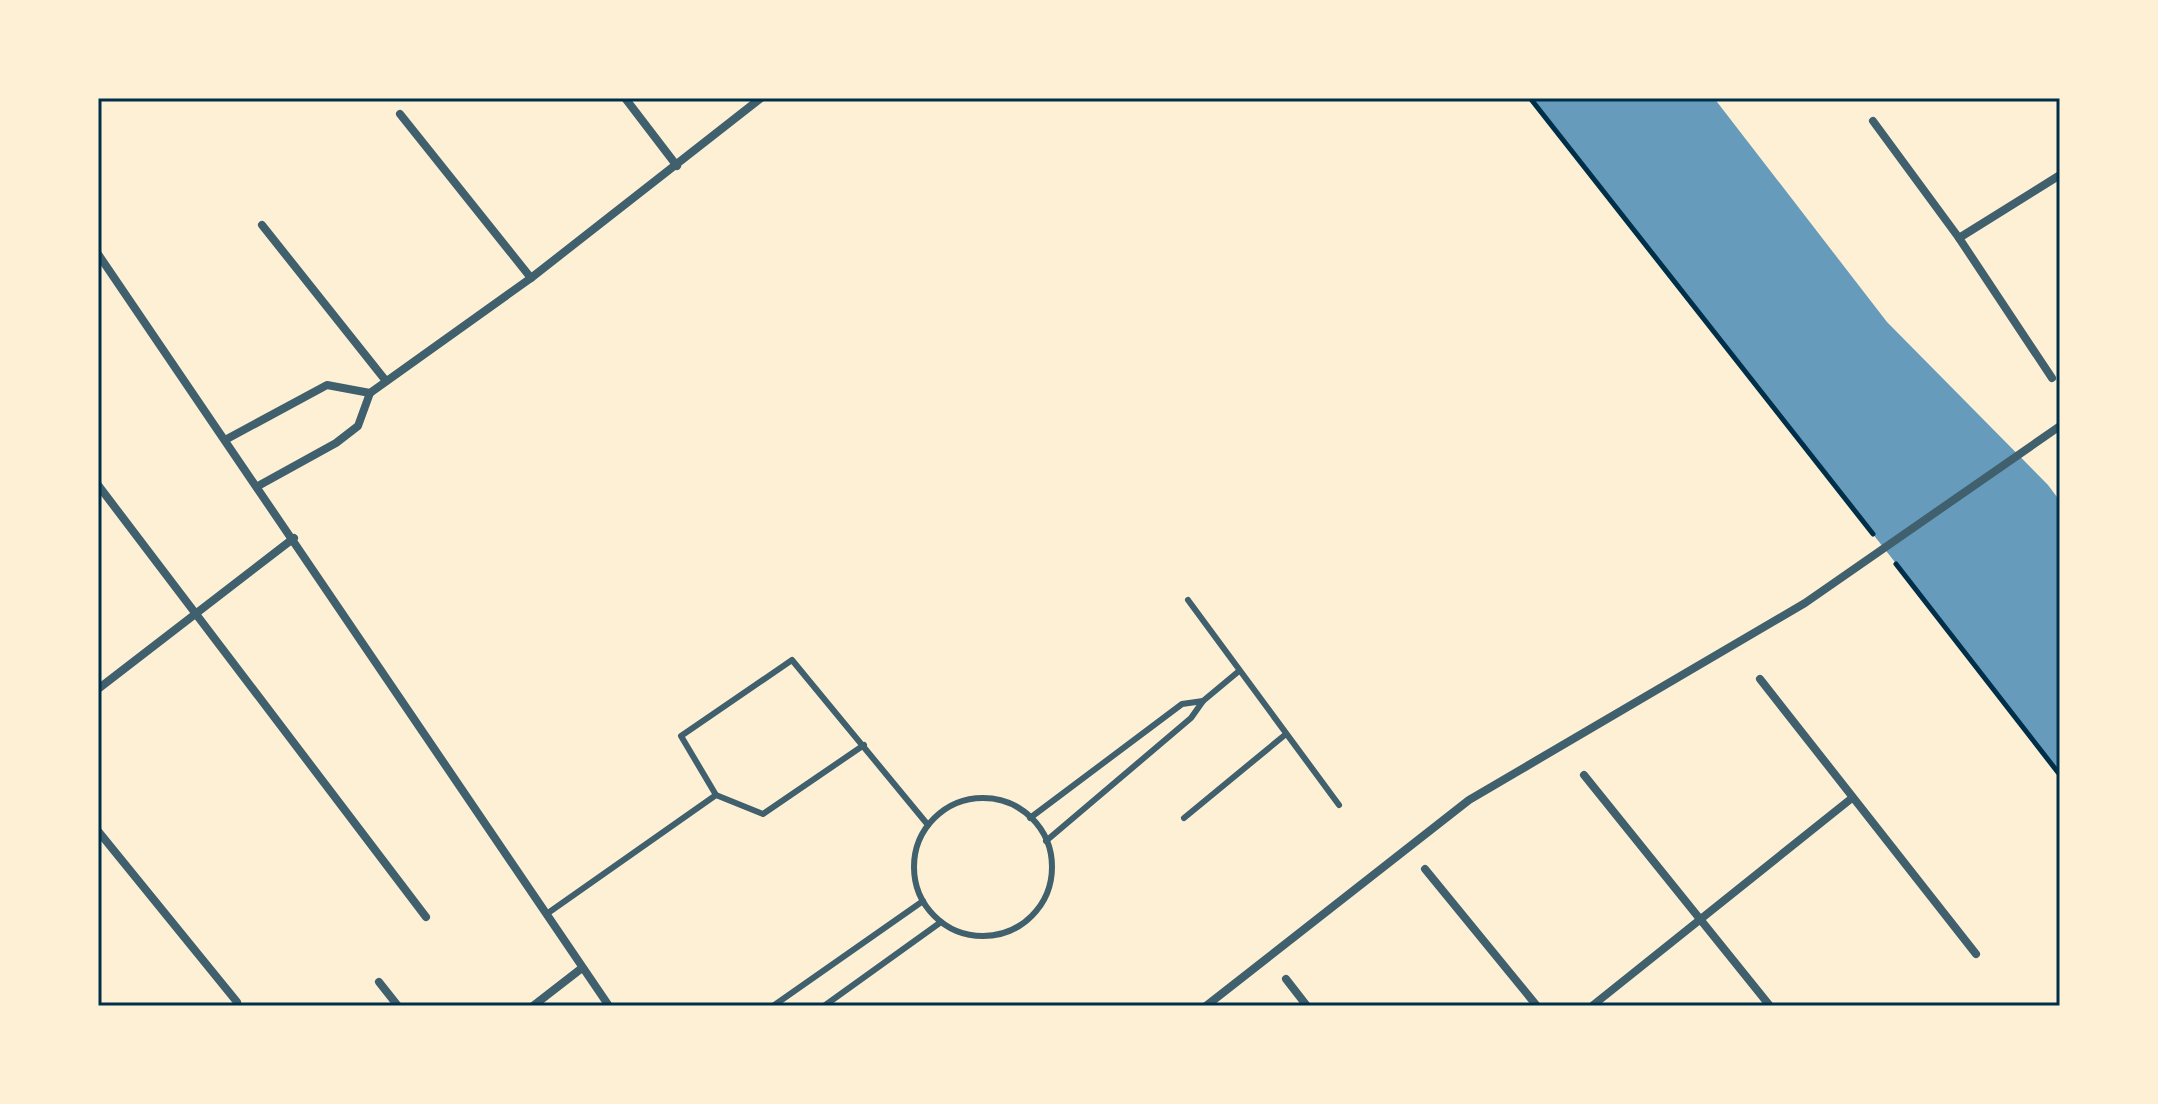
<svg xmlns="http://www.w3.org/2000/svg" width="2158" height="1104" viewBox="0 0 2158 1104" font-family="'Open Sans',sans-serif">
<rect width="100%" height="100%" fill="#fdf0d5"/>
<polygon fill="#669bbc" points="1530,98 1714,98 1887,322 2048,485 2060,501 2060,772"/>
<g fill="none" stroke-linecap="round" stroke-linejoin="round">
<g stroke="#003049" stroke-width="5">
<polyline points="1530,98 1873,534"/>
<polyline points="1896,564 2060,775"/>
</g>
<g stroke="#3f606c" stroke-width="6">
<polyline points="1188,600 1339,805"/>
<polyline points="716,795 681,736 792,660 928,825"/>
<circle cx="983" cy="867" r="69"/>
<polyline points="1030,818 1182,704 1203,701"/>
<polyline points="1184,818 1286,734"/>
<polyline points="1046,841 1191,718 1203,701 1239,671"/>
<polyline points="548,913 716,795 763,814 864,745"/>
<polyline points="773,1006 923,901"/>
<polyline points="824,1006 941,922"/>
</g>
<g stroke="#3f606c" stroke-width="8">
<polyline points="625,98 677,166"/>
<polyline points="400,114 531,278"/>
<polyline points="1873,121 1959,238 2052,378"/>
<polyline points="262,225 386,381"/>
<polyline points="1959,238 2060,175"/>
<polyline points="98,254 609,1006"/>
<polyline points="225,440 327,385 370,393"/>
<polyline points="98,485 426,917"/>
<polyline points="258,486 336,443 358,426 370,393 531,278 761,98"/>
<polyline points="1760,679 1976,954"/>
<polyline points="98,689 294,538"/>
<polyline points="1584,775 1770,1006"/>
<polyline points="98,831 237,1002"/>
<polyline points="1425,869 1537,1006"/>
<polyline points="1286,979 1307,1006"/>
<polyline points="379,982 398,1006"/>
<polyline points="533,1006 582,968"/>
<polyline points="1206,1006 1469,800 1805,603 2060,426"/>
<polyline points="1592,1006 1852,798"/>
</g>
</g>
<rect width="2158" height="1104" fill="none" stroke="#fdf0d5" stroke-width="200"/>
<rect x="100" y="100" width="1958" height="904" fill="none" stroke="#003049" stroke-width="3"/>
</svg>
